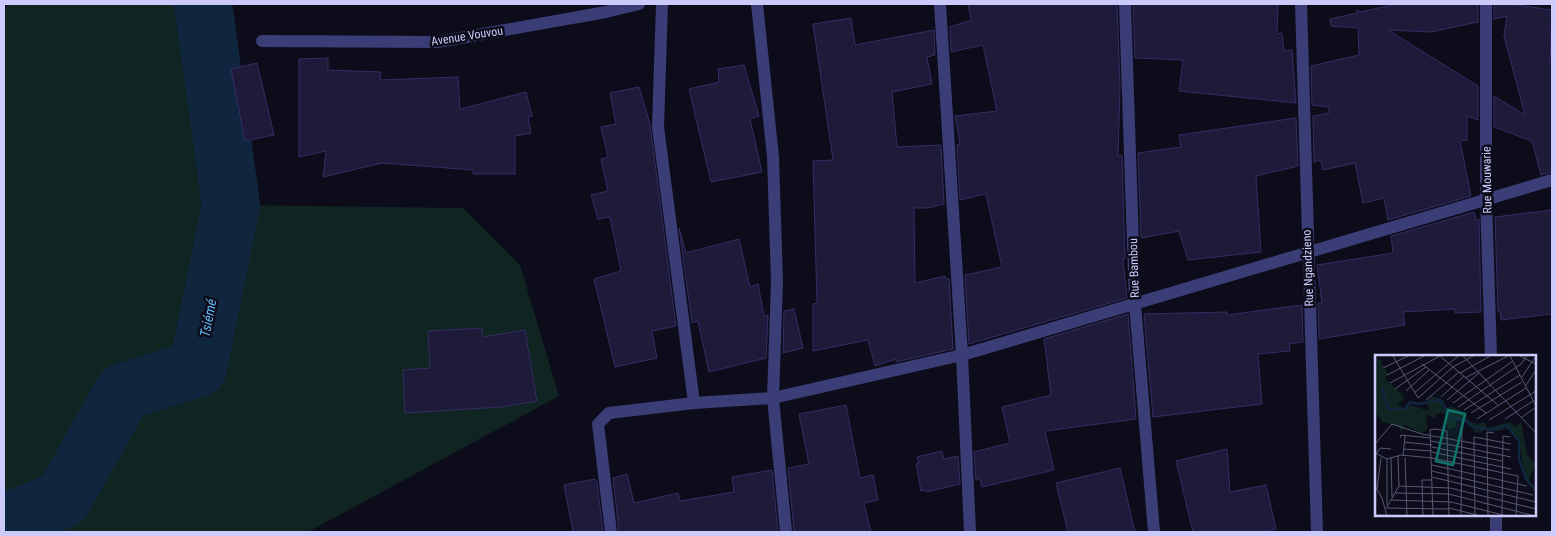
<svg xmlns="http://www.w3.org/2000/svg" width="1556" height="536" viewBox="0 0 1556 536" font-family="'Roboto Condensed',sans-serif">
<rect width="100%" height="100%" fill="#0d0c1b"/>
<polygon fill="#102422" points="9,4 203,4 231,205 463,208 520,265 559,396 308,532 4,532 4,10"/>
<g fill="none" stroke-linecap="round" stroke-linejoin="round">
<polyline stroke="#10263f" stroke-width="58" points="4,523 63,499 123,392 198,368 231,205 203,4"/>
</g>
<g fill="#1e1a3a" stroke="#342d64">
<polygon points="968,4 1117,4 1120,86 1118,156 1122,155 1125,259 1123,259 1127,298 969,344 965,275 1002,267 986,194 960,200 957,145 960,144 955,116 997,111 983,45 951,52 950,27 971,20"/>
<polygon points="1133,4 1278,4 1277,34 1282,33 1284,51 1292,50 1296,103 1179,91 1183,60 1135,58"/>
<polygon points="1397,4 1478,4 1478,22 1431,32 1388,30 1478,86 1478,120 1467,116 1467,140 1460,141 1471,196 1388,220 1384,198 1363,203 1355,163 1323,170 1321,160 1314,162 1313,116 1329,113 1329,107 1312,105 1311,66 1359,55 1358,28 1331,26 1330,19 1357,13 1357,10 1360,12"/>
<polygon points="1494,4 1510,4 1552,10 1550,64 1552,64 1552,172 1541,175 1532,141 1494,127 1494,96 1525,115 1504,36 1507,16 1494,19"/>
<polygon points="851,18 855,45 934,30 935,55 927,57 932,84 892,92 897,147 941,145 944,204 928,208 914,208 915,283 945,276 946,279 949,278 953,349 896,362 896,359 875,366 868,340 813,351 813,304 817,303 813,161 833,160 813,24"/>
<polygon points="328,58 328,70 381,72 380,80 458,77 460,109 526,92 532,116 528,117 531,133 515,136 515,174 473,174 473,170 382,163 323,177 326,151 299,157 299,59"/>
<polygon points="257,63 274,135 245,141 231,69"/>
<polygon points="744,65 759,116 750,119 762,172 711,182 689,89 719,82 718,69"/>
<polygon points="639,87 650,124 676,326 652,331 657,358 615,367 594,279 621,271 610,217 598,219 591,195 608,191 601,159 608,157 601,127 616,124 610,93"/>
<polygon points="1296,118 1298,166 1256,176 1261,252 1188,260 1179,231 1141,238 1138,153 1181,147 1179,135"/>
<polygon points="1552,210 1552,314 1501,320 1500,311 1498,311 1495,217"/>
<polygon points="1474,212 1476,220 1479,219 1481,312 1455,313 1455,309 1403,312 1405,325 1319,339 1318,303 1322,303 1317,265 1393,253 1391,236"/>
<polygon points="679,228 686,253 739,239 750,287 758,284 764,316 768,315 766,358 709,372 698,321 692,323"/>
<polygon points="1302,305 1303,342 1289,344 1290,351 1258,354 1262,404 1153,417 1144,314 1227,312 1227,315"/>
<polygon points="794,309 803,348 783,353 784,311"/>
<polygon points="1128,314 1136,419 1045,431 1054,470 982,487 980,478 976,480 974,452 1010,443 1002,407 1051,395 1044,339"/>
<polygon points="482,328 483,337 525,330 537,401 501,407 405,413 403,370 430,368 428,331"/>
<polygon points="846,405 860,478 873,475 878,500 864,503 871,532 794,532 788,468 809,464 799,414"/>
<polygon points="1227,449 1230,492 1266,485 1276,529 1260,532 1193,532 1176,461"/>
<polygon points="942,451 944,459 958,456 960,484 926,492 926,490 921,491 916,464 919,463 917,457"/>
<polygon points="1120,468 1135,532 1068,532 1056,483"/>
<polygon points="772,470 778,532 619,532 613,478 627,474 634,503 678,493 680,501 734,492 732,477"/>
<polygon points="595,479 597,482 603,532 573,532 564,485"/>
</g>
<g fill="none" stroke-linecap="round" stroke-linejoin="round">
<g stroke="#3a3d76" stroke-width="12">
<polyline points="662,4 658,127 694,403"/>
<polyline points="757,4 773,157 777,282 773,398 786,532"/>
<polyline points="940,4 962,355 970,532"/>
<polyline points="1125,4 1135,304 1154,532"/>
<polyline points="1301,4 1317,532"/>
<polyline points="1486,4 1486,199 1491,356"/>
<polyline points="262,41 438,42 606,12 639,4"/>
<polyline points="1496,515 1496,532"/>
<polyline points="611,532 598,424 609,413 694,403 773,398 962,355 1552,180"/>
</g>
</g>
<g text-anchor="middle" stroke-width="5" stroke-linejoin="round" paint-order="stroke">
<g font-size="12" fill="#cccafb" stroke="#0d0c1b">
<text transform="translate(467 36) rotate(-9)" y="4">Avenue Vouvou</text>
<text transform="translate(1487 180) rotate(-91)" y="4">Rue Mouwarie</text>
<text transform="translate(1134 268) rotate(-92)" y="4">Rue Bambou</text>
<text transform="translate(1308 268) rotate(-92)" y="4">Rue Ngandzieno</text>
</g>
<g font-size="14" font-style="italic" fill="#60baf3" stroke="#0d0c1b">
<text transform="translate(208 318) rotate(-79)" y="5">Tsiémé</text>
</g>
</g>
<g transform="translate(1375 355)">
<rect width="161" height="161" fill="#0d0c1b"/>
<path d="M1,1L2,4L8,5L6,7L13,19L10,24L27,39L29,44L23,49L29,54L35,50L55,56L51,47L57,41L70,46L67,50L70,54L76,51L88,57L93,65L102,69L110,67L112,73L136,67L140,72L146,67L152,99L161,109L154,124L161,137L151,126L144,88L134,72L124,76L108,74L107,78L99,77V72L91,66L82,65L80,73L73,74L70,59L66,58L61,59L60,64L51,59L52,74L47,78L29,70L26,78L25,72L8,67L0,57Z" fill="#102422"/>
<path fill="none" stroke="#10263f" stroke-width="2.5" d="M7,33L13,54H30L35,47L44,49L65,45L77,63L91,66L98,72L118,75L131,70L144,86V104L151,124L161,135"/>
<path fill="none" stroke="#595875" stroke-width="1" d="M18,1L43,43L78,12L98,1M65,1L123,50M88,1L161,78M135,1L161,51M145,1L161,9M47,9L111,58M8,13L33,1M85,18L115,1M12,20L49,1M147,22L161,1M90,23L133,1M15,28L65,1M151,30L161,15M20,34L51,12M31,36L54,15M39,38L83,1M66,42L89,21M51,45L84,17M72,45L104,18M78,48L138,6M83,52L146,9L152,1M89,55L145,20M96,58L147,27M147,62L161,52M102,64L151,33M130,64L158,46M114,65L161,36M25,83L26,80L56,83M56,86L136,102M29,87L57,90M0,89L17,69L47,79L135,95M57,92L127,106M28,94L57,96M57,97L136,114M0,98L12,104L26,100L57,103M1,99L5,93L16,94M28,101L30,81M16,102L17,142M30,102L32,161M57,103L143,121L141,161M12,104V150M57,110L152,131M57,116L158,140M57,122L161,147M0,131L7,143L12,161M24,131L75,133L161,154M2,134L6,103M20,138L74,139L160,161M16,145L76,147L132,161M12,152L24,131L23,101M11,153L74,154M74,153L106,161M127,159L128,81L135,82M0,160L45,161M48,161L47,125H57M58,161L55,75L60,74L72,76L74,161M86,161L87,67M100,161L99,82L136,89M113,161L112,77L119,78"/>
<path fill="#0f766e" fill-opacity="0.15" stroke="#0f766e" stroke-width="2.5" d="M73,55L90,59L78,110L61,106Z"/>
<rect width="161" height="161" fill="none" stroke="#cccafb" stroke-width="2.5"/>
</g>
<rect width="1556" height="536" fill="none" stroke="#cccafb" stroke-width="10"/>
</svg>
